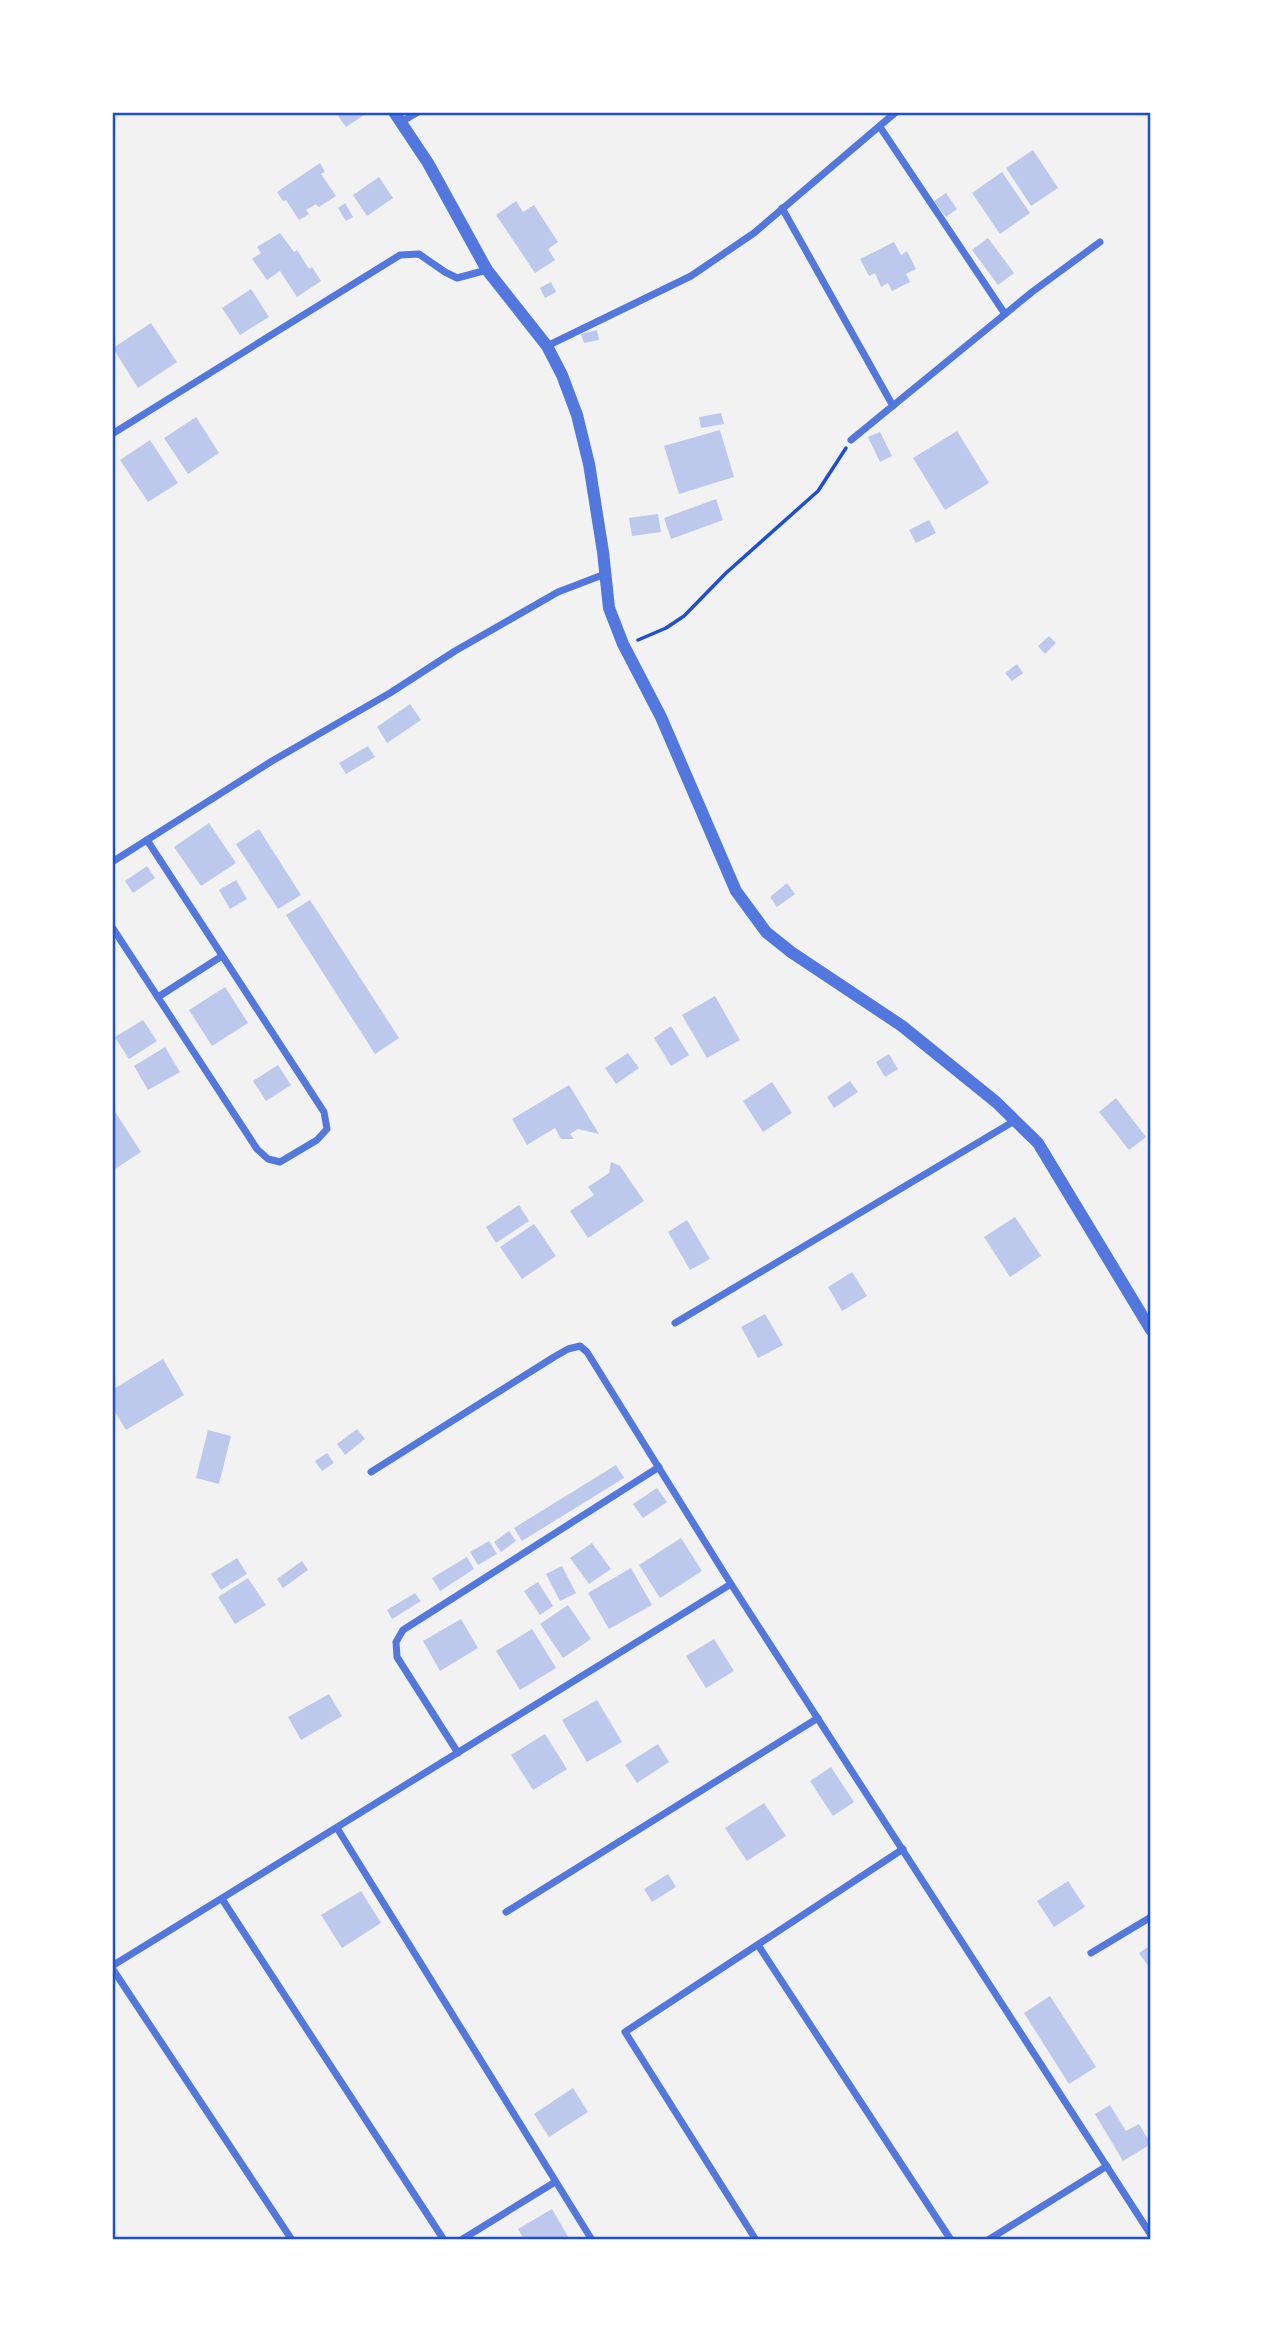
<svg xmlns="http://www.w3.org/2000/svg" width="1263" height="2352" viewBox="0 0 1263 2352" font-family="Lato,sans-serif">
<rect width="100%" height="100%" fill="#f2f2f2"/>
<g fill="#bdc9ec">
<polygon points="344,112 362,112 364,115 346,127 338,116"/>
<polygon points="1033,150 1058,188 1031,206 1006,168"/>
<polygon points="320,163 325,172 321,174 336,196 319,207 316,204 306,210 309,214 299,220 286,200 283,201 277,192"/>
<polygon points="1002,172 1030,213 1000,234 972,193"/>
<polygon points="379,177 393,198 367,216 353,195"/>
<polygon points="946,193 957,209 946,217 934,201"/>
<polygon points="516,201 523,212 534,205 558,242 548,249 555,260 535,273 496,215"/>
<polygon points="345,203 353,217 346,221 338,208"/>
<polygon points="280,233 294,252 297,250 309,269 312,267 321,281 297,297 280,271 267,280 252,259 261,253 257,247"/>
<polygon points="988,238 1014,273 998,285 972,250"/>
<polygon points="894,242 901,255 907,251 916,269 906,274 910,282 892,291 888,283 881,287 875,273 869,276 860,259"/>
<polygon points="551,282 556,292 545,298 540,288"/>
<polygon points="251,289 269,317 240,335 222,308"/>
<polygon points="151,323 177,362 138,388 113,348"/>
<polygon points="597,330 599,340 584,343 581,334"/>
<polygon points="721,413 724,424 701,428 699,417"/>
<polygon points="196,417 219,453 188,474 164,438"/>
<polygon points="720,430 734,477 679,494 664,446"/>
<polygon points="957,431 989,483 945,510 913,458"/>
<polygon points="880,432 892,456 880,462 868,437"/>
<polygon points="150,440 178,483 148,502 120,460"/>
<polygon points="716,499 723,520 671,539 664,518"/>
<polygon points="658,514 661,532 632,536 629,518"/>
<polygon points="929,520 936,533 916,543 909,530"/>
<polygon points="1049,636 1056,643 1045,654 1038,646"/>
<polygon points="1017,664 1023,673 1012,681 1005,673"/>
<polygon points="410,704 421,720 387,743 377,727"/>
<polygon points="368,746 375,757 346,774 339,763"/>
<polygon points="209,823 236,863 201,886 174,847"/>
<polygon points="259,829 301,895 278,909 236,844"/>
<polygon points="147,866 155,878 133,893 125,881"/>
<polygon points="236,880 247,899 230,909 219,890"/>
<polygon points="787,883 795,894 777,907 770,897"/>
<polygon points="310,900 399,1038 375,1054 286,915"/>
<polygon points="225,987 248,1023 212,1046 189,1010"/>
<polygon points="715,996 740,1040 707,1058 682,1015"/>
<polygon points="143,1020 157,1041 129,1059 115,1037"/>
<polygon points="671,1026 689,1055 671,1066 654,1038"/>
<polygon points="165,1047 180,1072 148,1090 134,1066"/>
<polygon points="628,1053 639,1068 616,1084 605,1068"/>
<polygon points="889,1054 898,1069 885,1077 876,1062"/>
<polygon points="278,1065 291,1085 266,1101 253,1081"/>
<polygon points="850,1081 858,1092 834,1108 827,1097"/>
<polygon points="772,1082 792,1113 763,1132 743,1101"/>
<polygon points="569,1085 599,1134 578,1129 570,1134 574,1139 561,1139 555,1128 527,1145 512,1119"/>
<polygon points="1116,1098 1146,1137 1129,1150 1099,1112"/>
<polygon points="112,1107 141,1152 112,1171"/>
<polygon points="611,1162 620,1166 644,1201 588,1238 570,1211 594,1195 588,1187 609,1173"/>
<polygon points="519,1205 529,1221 496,1243 486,1227"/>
<polygon points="1015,1217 1041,1256 1010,1277 984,1237"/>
<polygon points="687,1220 710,1259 690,1270 668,1232"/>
<polygon points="534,1224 556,1256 522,1279 500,1247"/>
<polygon points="852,1272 867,1296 842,1311 828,1287"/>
<polygon points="765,1314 783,1345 758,1358 741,1327"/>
<polygon points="163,1359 184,1395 126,1430 112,1407 112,1390"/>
<polygon points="357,1429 365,1439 345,1455 337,1444"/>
<polygon points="208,1430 231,1436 219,1484 196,1478"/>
<polygon points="327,1453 334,1463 322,1471 315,1461"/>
<polygon points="616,1465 624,1478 522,1541 514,1528"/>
<polygon points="657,1488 667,1502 643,1518 633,1504"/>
<polygon points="509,1531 516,1541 501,1552 494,1542"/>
<polygon points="681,1538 702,1571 660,1598 639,1565"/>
<polygon points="489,1541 497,1554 478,1565 470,1552"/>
<polygon points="592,1543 611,1569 589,1584 570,1558"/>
<polygon points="467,1557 474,1569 440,1591 432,1578"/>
<polygon points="237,1558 247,1574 221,1590 211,1574"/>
<polygon points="302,1561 308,1570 283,1588 277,1579"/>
<polygon points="562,1566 576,1593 560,1601 546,1574"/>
<polygon points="631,1568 652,1605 609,1629 588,1593"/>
<polygon points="248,1578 266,1605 235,1624 218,1597"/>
<polygon points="538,1582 553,1606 540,1615 524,1591"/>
<polygon points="415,1593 421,1601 392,1619 387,1610"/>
<polygon points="568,1605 591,1639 563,1658 540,1624"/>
<polygon points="461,1619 478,1648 440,1671 423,1641"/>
<polygon points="532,1629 556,1668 520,1690 496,1651"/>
<polygon points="714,1639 734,1671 706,1688 686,1656"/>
<polygon points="329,1694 342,1716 301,1740 288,1717"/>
<polygon points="597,1700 622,1742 587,1762 562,1720"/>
<polygon points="545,1734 567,1769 533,1790 511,1755"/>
<polygon points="658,1744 669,1762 637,1783 625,1765"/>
<polygon points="831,1767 854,1802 833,1816 810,1781"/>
<polygon points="764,1803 786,1836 747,1861 725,1828"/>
<polygon points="668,1874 676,1887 652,1902 644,1889"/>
<polygon points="1068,1881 1085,1907 1054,1927 1037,1901"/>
<polygon points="361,1891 381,1923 342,1948 321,1915"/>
<polygon points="1151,1945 1151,1970 1139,1953"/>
<polygon points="1050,1996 1096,2067 1069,2084 1024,2013"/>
<polygon points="573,2088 588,2112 549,2137 534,2114"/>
<polygon points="1110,2105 1126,2131 1139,2124 1151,2144 1123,2161 1095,2114"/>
<polygon points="552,2209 570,2240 524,2240 518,2229"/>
</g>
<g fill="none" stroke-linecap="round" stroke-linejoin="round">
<polyline stroke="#1d4ed8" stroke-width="3.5" points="638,640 666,628 684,616 726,573 818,491 846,448"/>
<g stroke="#5277de" stroke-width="7">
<polyline points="401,122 418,112"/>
<polyline points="880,127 1005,314"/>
<polyline points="782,208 893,406"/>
<polyline points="547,346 691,276 754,233 896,112"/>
<polyline points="112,434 400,255 419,254 445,272 457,278 487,270"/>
<polyline points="851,440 1032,292 1100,242"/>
<polyline points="112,862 272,761 390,693 455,651 558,592 605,574"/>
<polyline points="112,927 257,1149 268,1159 280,1162 317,1140 327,1129 324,1112 147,840"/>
<polyline points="158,997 222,956"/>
<polyline points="675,1323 1016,1120"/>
<polyline points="371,1472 554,1357 568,1349 580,1346 587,1352 731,1584 1151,2235"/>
<polyline points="458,1753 397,1657 396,1642 403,1630 659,1467"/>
<polyline points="337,1828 592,2240"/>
<polyline points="222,1899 444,2240"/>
<polyline points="506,1912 818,1718"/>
<polyline points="758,1945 951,2240"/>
<polyline points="1091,1953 1151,1917"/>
<polyline points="112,1966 731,1584"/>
<polyline points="112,1968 292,2240"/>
<polyline points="461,2240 555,2182"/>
<polyline points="756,2240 625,2032 903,1849"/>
<polyline points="988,2240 1107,2166"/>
</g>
<polyline stroke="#5277de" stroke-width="12" points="394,112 428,163 487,270 547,346 562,375 577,415 589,464 603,552 609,608 623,644 661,717 736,891 766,932 791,952 902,1026 996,1102 1038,1143 1151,1330"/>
</g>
<rect width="1263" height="2352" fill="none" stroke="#ffffff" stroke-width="228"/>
<rect x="114" y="114" width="1035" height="2124" fill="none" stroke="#1d4ed8" stroke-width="2.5"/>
</svg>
